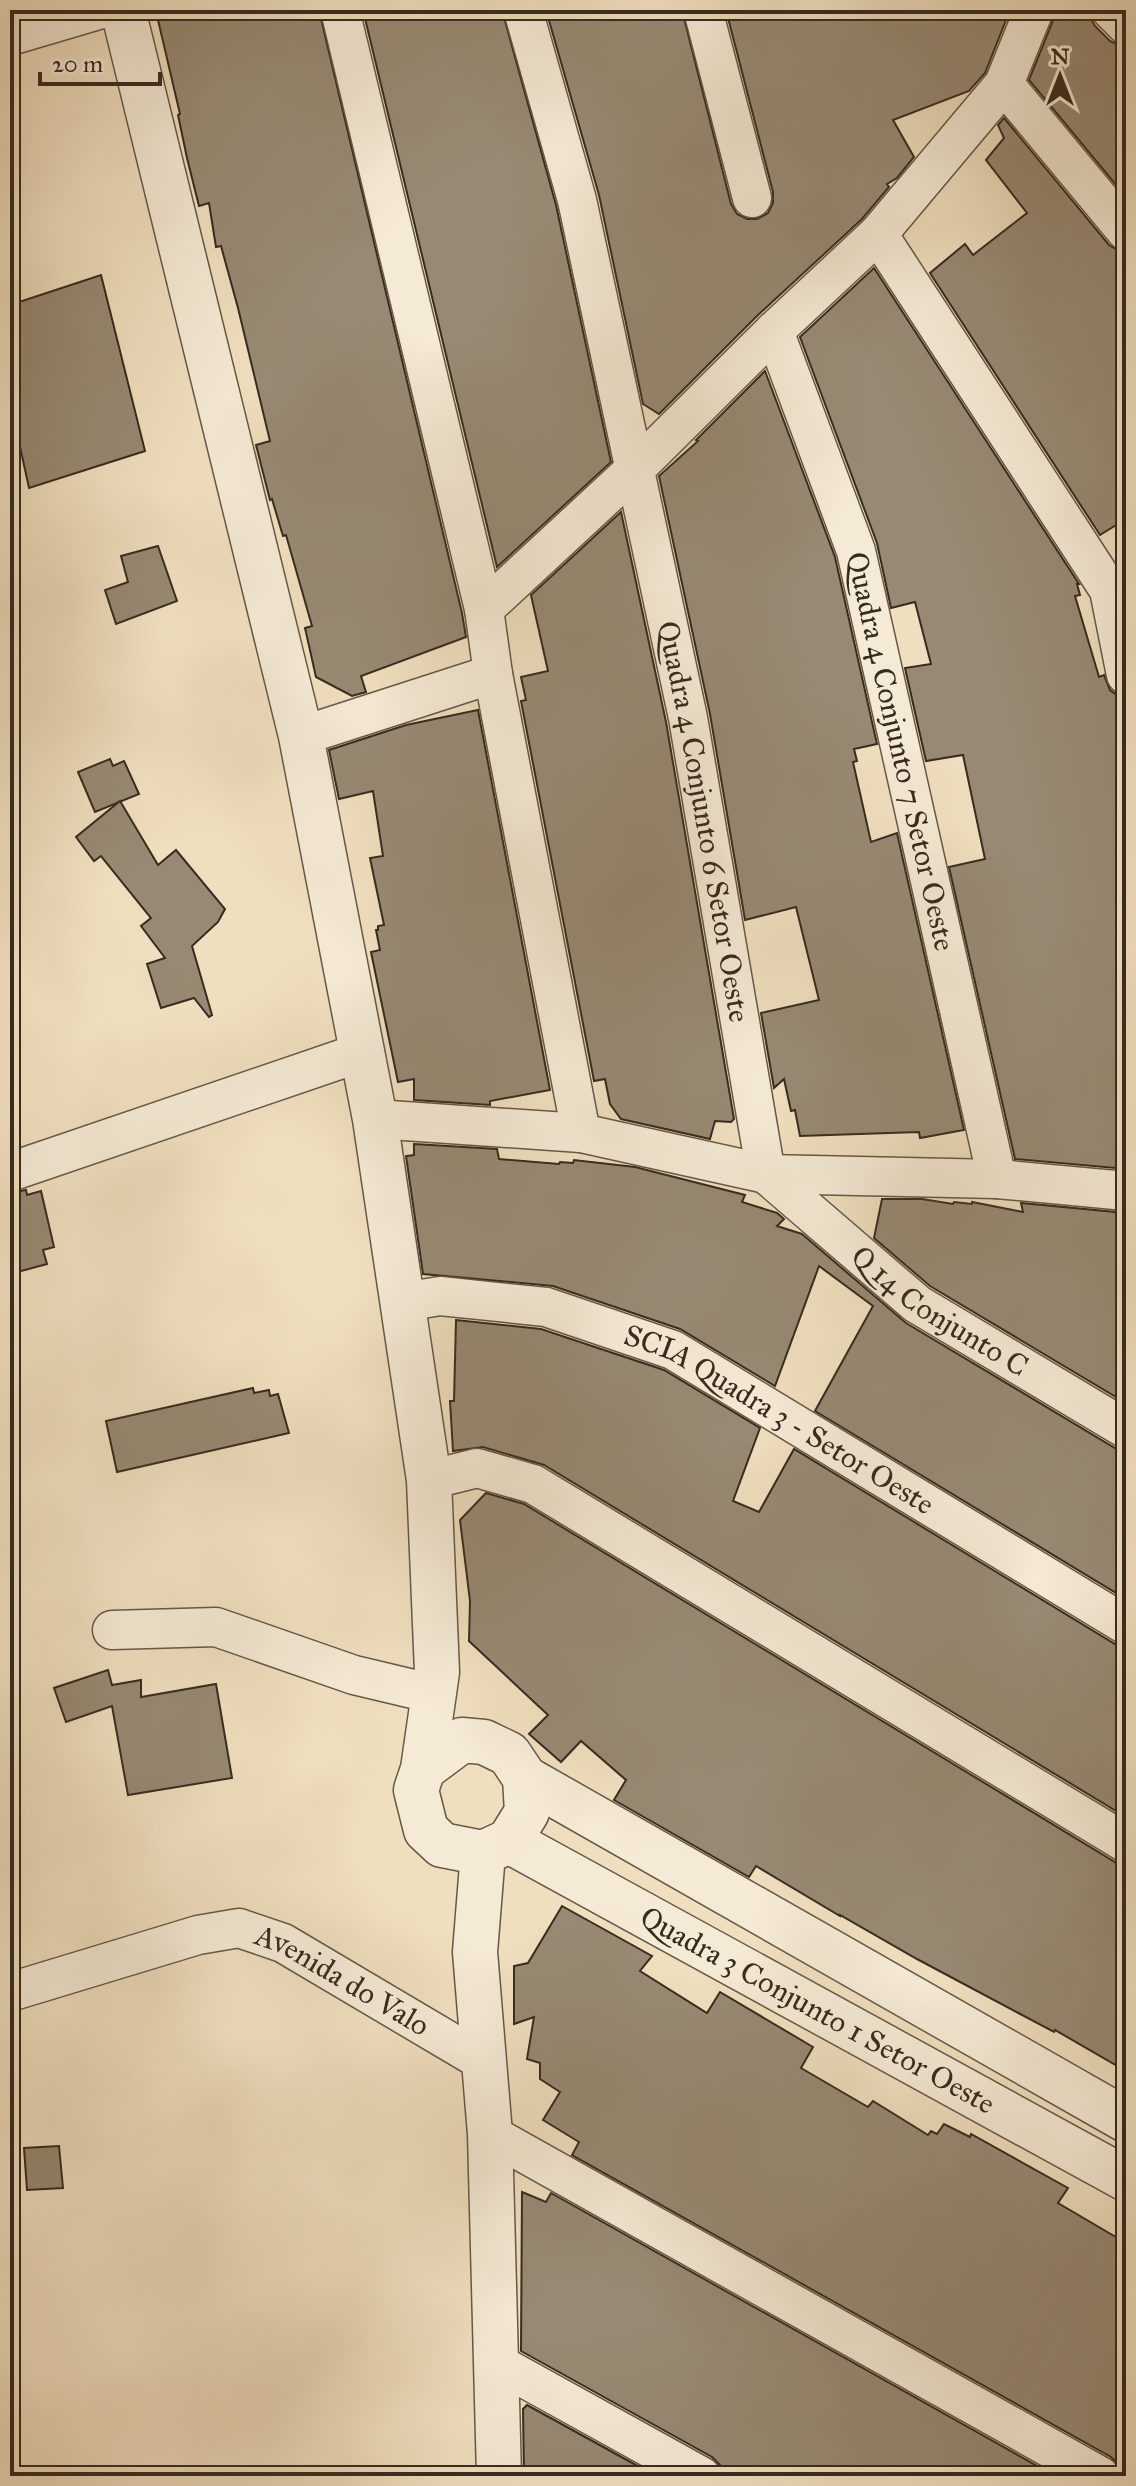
<svg xmlns="http://www.w3.org/2000/svg" width="1136" height="2486" viewBox="0 0 1136 2486" font-family="'IM FELL Great Primer',serif">
<rect width="100%" height="100%" fill="#f0dfbf"/>
<filter id="stains"><feTurbulence type="fractalNoise" baseFrequency=".0025" numOctaves="4"/><feColorMatrix values="0 0 0 0 .2 0 0 0 0 .09 0 0 0 0 .02 0 0 0 .5 -.17"/></filter>
<radialGradient id="worn" r=".72"><stop offset=".6" stop-color="#630" stop-opacity="0"/><stop offset="1" stop-color="#630" stop-opacity=".3"/></radialGradient>
<g fill="#978973" stroke="#372b20" stroke-width="2">
<polygon points="162,10 319,10 462,613 466,637 361,676 366,692 352,696 316,677 305,628 312,626 286,535 283,536 272,499 270,500 256,445 270,441 238,308 221,246 216,247 209,203 199,206 187,158 178,115 180,114 158,20 164,18"/>
<polygon points="363,10 502,10 556,205 611,462 497,567"/>
<polygon points="546,10 682,10 731,204 737,214 747,219 757,219 768,213 773,203 773,192 726,10 1010,10 985,73 969,91 893,120 914,157 897,178 887,184 889,187 862,219 758,315 659,414 643,404 599,195"/>
<polygon points="1056,10 1086,10 1095,26 1110,41 1120,46 1126,46 1126,197 1029,80 1054,18"/>
<polygon points="1004,118 1109,245 1121,252 1126,260 1126,519 1100,535 930,273 965,244 973,255 1027,213 986,160 1004,138 998,125"/>
<polygon points="874,268 1079,584 1077,584 1080,595 1075,596 1099,677 1104,675 1110,690 1118,696 1126,696 1126,1169 1015,1159 949,867 985,859 963,755 926,761 905,668 931,664 915,602 891,608 877,543 800,337"/>
<polygon points="101,275 145,451 29,488 10,401 10,305"/>
<polygon points="765,371 835,557 877,744 854,749 857,761 853,762 871,842 897,833 964,1130 920,1138 919,1132 800,1136 795,1110 791,1111 784,1079 774,1088 761,1013 819,1000 796,907 745,920 710,714 659,476 698,441 696,440"/>
<polygon points="621,512 666,722 734,1119 731,1122 715,1121 710,1139 621,1119 610,1104 605,1079 594,1081 521,701 526,700 521,677 548,671 531,595"/>
<polygon points="158,546 177,601 116,624 105,590 128,582 121,556"/>
<polygon points="478,710 550,1090 490,1101 490,1105 414,1100 414,1079 398,1082 371,952 380,950 376,930 378,930 378,926 384,925 370,858 383,856 373,791 339,799 329,750 406,725"/>
<polygon points="110,759 113,766 124,761 139,794 95,812 78,772"/>
<polygon points="120,801 158,865 176,850 225,909 218,922 192,946 212,1015 209,1017 194,998 161,1008 147,964 165,958 141,926 151,918 101,856 94,861 76,837"/>
<polygon points="414,1144 497,1149 499,1159 559,1164 560,1162 573,1163 574,1160 635,1167 745,1195 742,1202 777,1213 784,1219 777,1226 802,1234 906,1323 1115,1448 1126,1451 1126,1599 815,1411 873,1306 819,1266 775,1386 680,1329 553,1286 423,1274 406,1156 414,1155"/>
<polygon points="26,1190 27,1195 41,1191 54,1247 43,1250 47,1264 10,1274 10,1193"/>
<polygon points="882,1199 922,1199 953,1204 954,1202 972,1204 972,1202 1023,1212 1021,1203 1126,1213 1126,1403 930,1286 874,1238"/>
<polygon points="456,1320 541,1329 664,1370 760,1428 733,1501 759,1512 794,1449 1115,1644 1126,1647 1126,1817 544,1465 483,1447 453,1451 450,1401 454,1401"/>
<polygon points="253,1388 254,1393 269,1390 270,1396 278,1394 289,1433 117,1472 106,1421"/>
<polygon points="486,1493 524,1504 1115,1862 1126,1865 1126,2071 1055,2030 1054,2032 917,1959 840,1915 840,1916 756,1866 749,1877 614,1800 626,1780 581,1741 561,1762 529,1734 548,1715 469,1641 470,1601 460,1520"/>
<polygon points="108,1670 112,1685 141,1680 141,1697 216,1684 232,1778 128,1795 112,1706 66,1722 54,1688"/>
<polygon points="562,1906 652,1956 640,1971 707,2013 720,1992 813,2047 801,2068 868,2107 873,2101 928,2135 931,2131 937,2134 944,2124 970,2137 971,2134 1068,2188 1058,2203 1126,2243 1126,2476 1122,2476 1119,2465 1111,2457 572,2155 579,2142 543,2120 560,2092 540,2079 540,2063 527,2059 534,2017 514,2024 514,1966 528,1963"/>
<polygon points="59,2146 63,2188 27,2190 24,2148"/>
<polygon points="522,2192 546,2202 551,2193 1055,2476 723,2476 720,2465 712,2457 521,2351"/>
<polygon points="527,2405 656,2476 524,2476 523,2409"/>
</g>
<g fill="none" stroke-linecap="round" stroke-linejoin="round">
<defs>
<g id="minor">
<polyline points="340,10 484,609 493,674 581,1133"/>
<path id="s1" d="M523,10L577,200L688,718L766,1174L917,1304L1126,1429"/>
<polyline points="703,10 752,198"/>
<polyline points="1111,10 1126,25"/>
<polyline points="10,36 98,10"/>
<polyline points="1004,84 1126,231"/>
<polyline points="878,234 1109,590 1126,675"/>
<path id="s2" d="M774,331L856,551L997,1179"/>
<polyline points="484,609 634,470 774,331 878,234 1004,84 1034,10"/>
<polyline points="301,736 493,674"/>
<polyline points="375,1119 581,1133 766,1174 997,1179 1126,1191"/>
<polyline points="10,1172 362,1052"/>
<path id="s3" d="M403,1302L440,1296L546,1307L673,1350L1126,1625"/>
<polyline points="429,1480 477,1468 533,1484 1126,1843"/>
<polyline points="112,1630 216,1627 354,1675 434,1694"/>
<path id="s4" d="M10,1992L198,1935L239,1928L283,1943L484,2062"/>
<polyline points="490,2134 1100,2476"/>
<polyline points="495,2362 701,2476"/>
</g>
<g id="tertiary">
<polyline points="123,10 301,736 375,1119 429,1480 437,1672 423,1769 416,1790 426,1830 442,1845 483,1853 509,1841 527,1812 525,1778 509,1754 484,1742 462,1740 423,1769"/>
<polyline points="525,1778 1126,2120"/>
<path id="s5" d="M509,1841L1126,2179"/>
<polyline points="483,1853 475,1952 490,2134 499,2476"/>
</g>
</defs>
<use href="#minor" stroke="#655848" stroke-width="41"/>
<use href="#tertiary" stroke="#655848" stroke-width="47"/>
<use href="#minor" stroke="#f5ead5" stroke-width="38"/>
<use href="#tertiary" stroke="#f5ead5" stroke-width="44"/>
</g>
<g text-anchor="middle" stroke-width="7" stroke-linejoin="round" paint-order="stroke">
<g font-size="30" fill="#372b20" stroke="#f5ead5">
<text dy="10" stroke="none"><textPath href="#s2" startOffset="440">Quadra 4 Conjunto 7 Setor Oeste</textPath></text>
<text dy="10" stroke="none"><textPath href="#s1" startOffset="832">Quadra 4 Conjunto 6 Setor Oeste</textPath></text>
<text dy="10" stroke="none"><textPath href="#s1" startOffset="1412">Q 14 Conjunto C</textPath></text>
<text dy="10" stroke="none"><textPath href="#s3" startOffset="404">SCIA Quadra 3 - Setor Oeste</textPath></text>
<text dy="10" stroke="none"><textPath href="#s4" startOffset="354">Avenida do Valo</textPath></text>
<text dy="10" stroke="none"><textPath href="#s5" startOffset="352">Quadra 3 Conjunto 1 Setor Oeste</textPath></text>
</g>
</g>
<rect width="1136" height="2486" fill="none" stroke="#f0dfbf" stroke-width="40"/>
<rect x="12" y="12" width="1112" height="2462" fill="none" stroke="#372b20" stroke-width="4"/>
<rect x="20" y="20" width="1096" height="2446" fill="none" stroke="#372b20" stroke-width="2"/>
<g transform="translate(1060 76)" stroke="#f5ead5" stroke-width="6" paint-order="stroke">
<path d="M0-6L14 30L0 20L-14 30Z" fill="#372b20"/>
<text y="-12" font-size="22" font-weight="bold" text-anchor="middle" fill="#372b20">N</text>
</g>
<path d="M40 72v12h120v-12" fill="none" stroke="#372b20" stroke-width="4"/>
<text x="52" y="72" font-size="24" fill="#372b20" stroke="#f5ead5" stroke-width="6" paint-order="stroke">20 m</text>
<rect width="100%" height="100%" filter="url(#stains)"/>
<rect width="100%" height="100%" fill="url(#worn)"/>
</svg>
